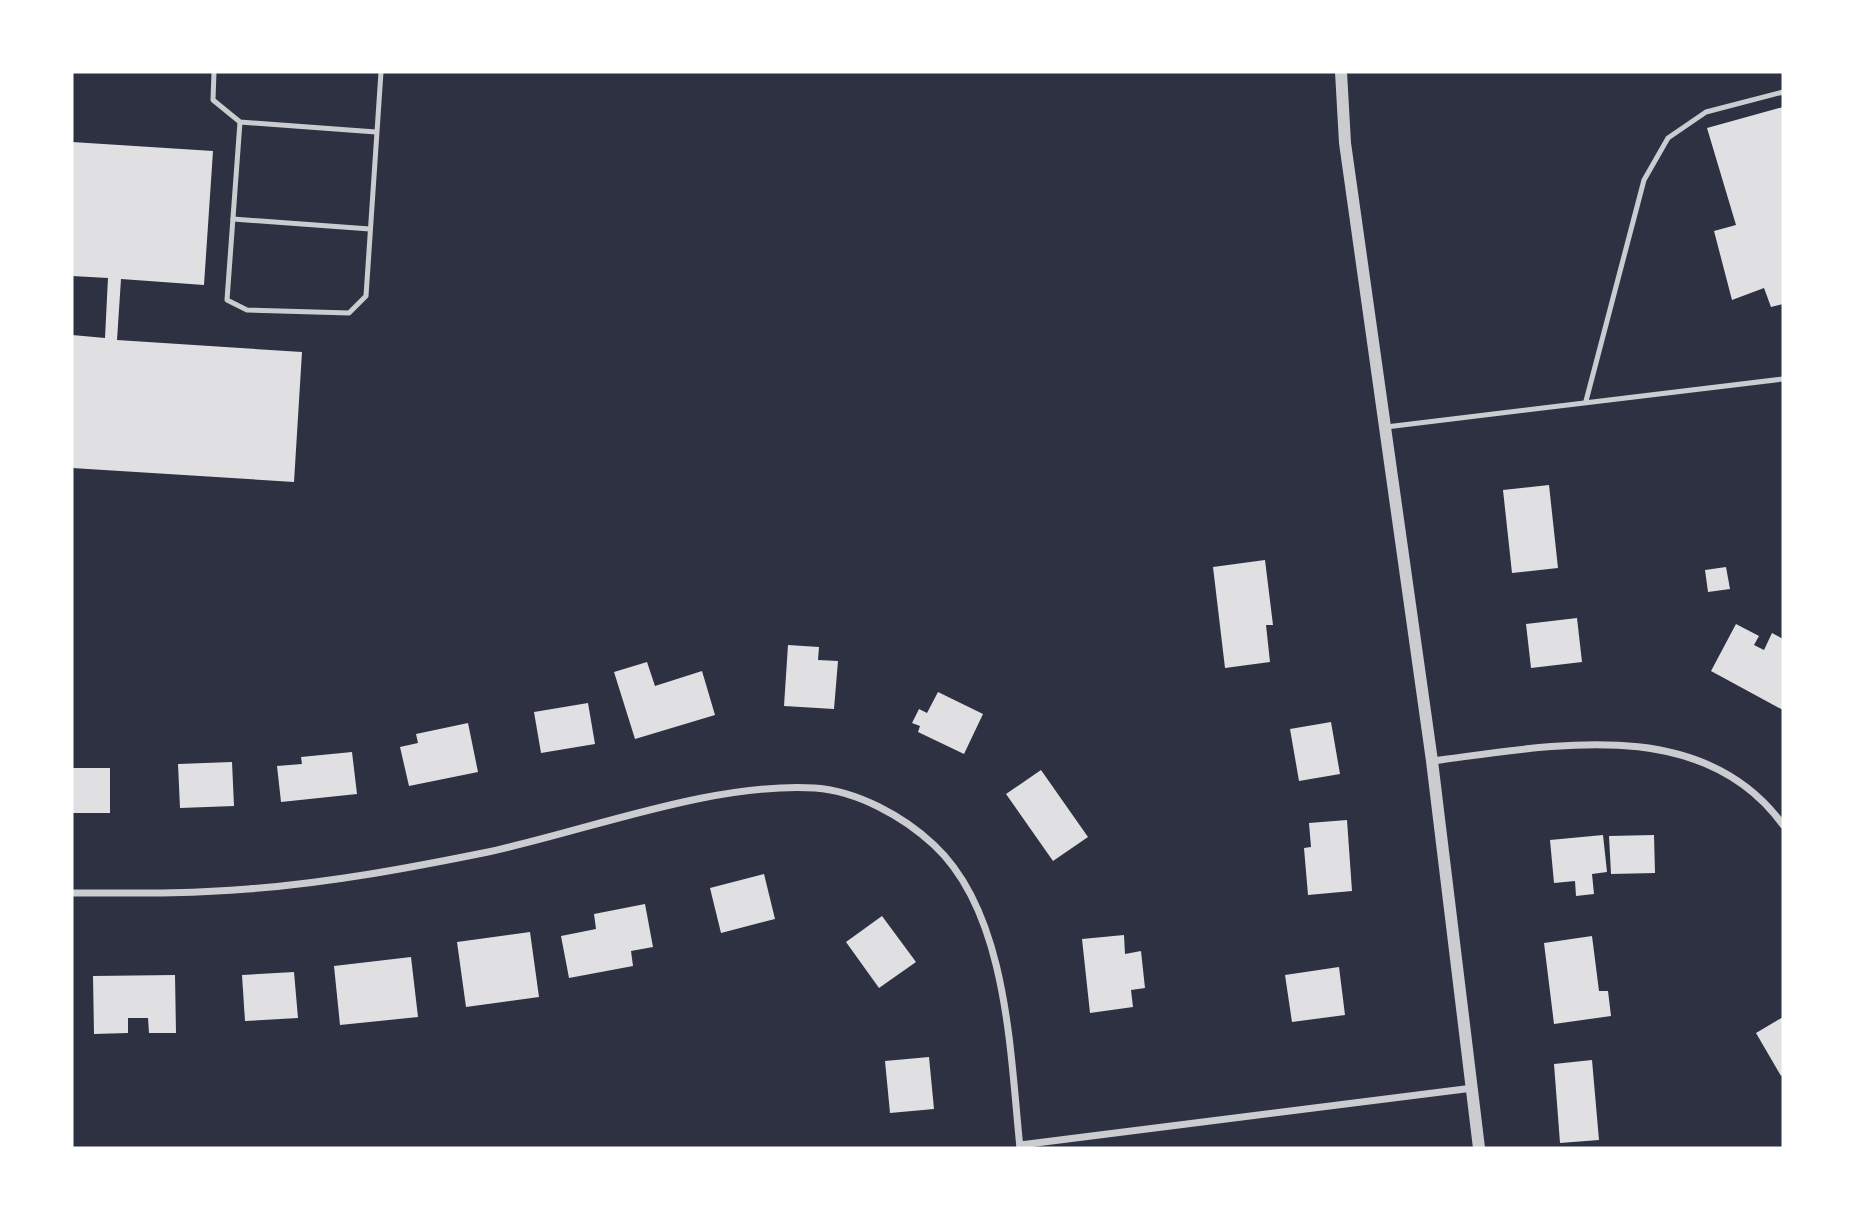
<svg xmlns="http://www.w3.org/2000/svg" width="1855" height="1220" viewBox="0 0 1855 1220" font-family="Cabin,sans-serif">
<rect width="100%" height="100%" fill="#2d3142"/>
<g fill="#e0e0e3">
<polygon points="1783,107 1783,304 1771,307 1764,288 1732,300 1714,231 1736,225 1707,128"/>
<polygon points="72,142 213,151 204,285 121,279 117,340 302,352 294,482 72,468 72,335 105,338 108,278 72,276"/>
<polygon points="1549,485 1558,568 1512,573 1503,490"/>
<polygon points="1265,560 1273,625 1266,625 1270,662 1225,668 1213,567"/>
<polygon points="1726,567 1730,589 1708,592 1705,570"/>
<polygon points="1577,618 1582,662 1531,668 1526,624"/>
<polygon points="1736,624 1759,636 1754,645 1764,650 1772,633 1783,639 1783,710 1711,671"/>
<polygon points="788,645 819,647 818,660 838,661 834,709 784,706"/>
<polygon points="647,662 655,686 702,671 715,715 635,739 614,672"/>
<polygon points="938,692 983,714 964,754 918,732 920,726 912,723 919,709 927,713"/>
<polygon points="588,703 595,744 541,753 534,712"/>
<polygon points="1331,722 1340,774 1299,781 1290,729"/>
<polygon points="468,723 478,772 409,786 400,747 418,743 416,734"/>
<polygon points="352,752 357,794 281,802 277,766 302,764 301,757"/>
<polygon points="232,762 234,806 180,808 178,764"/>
<rect x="72" y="768" width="38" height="45"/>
<polygon points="1041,770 1088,837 1053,861 1006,794"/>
<polygon points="1347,820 1352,891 1308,895 1304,848 1311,847 1309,823"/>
<polygon points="1603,835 1607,872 1592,874 1594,894 1576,896 1575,881 1554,883 1550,840"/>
<polygon points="1654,835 1655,873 1611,874 1609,836"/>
<polygon points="764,874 775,919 721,933 710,888"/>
<polygon points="645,904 653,947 631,951 633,966 569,978 561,936 596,929 594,914"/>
<polygon points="882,916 916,962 879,988 846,942"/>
<polygon points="530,932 539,997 466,1007 457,942"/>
<polygon points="1124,935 1125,954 1141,951 1145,988 1131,990 1133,1007 1090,1013 1082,939"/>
<polygon points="1592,936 1599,991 1608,991 1611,1016 1554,1024 1544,943"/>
<polygon points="411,957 418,1017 340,1025 334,966"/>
<polygon points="1339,967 1345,1015 1292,1022 1285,975"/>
<polygon points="294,972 298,1018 245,1021 242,975"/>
<polygon points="175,975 176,1033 149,1033 148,1018 128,1018 128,1033 94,1034 93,976"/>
<polygon points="1783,1017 1783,1074 1781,1076 1756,1033"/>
<polygon points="929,1057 934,1109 890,1113 885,1061"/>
<polygon points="1592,1060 1599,1140 1560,1143 1554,1064"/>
</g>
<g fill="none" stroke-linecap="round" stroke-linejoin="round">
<g stroke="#caccd0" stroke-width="5">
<polyline points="214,72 213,100 240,122 376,132"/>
<polyline points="240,122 227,300 247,310 349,313 366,296 381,72"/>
<polyline points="233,219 370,229"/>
<polyline points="1586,401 1644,180 1668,138 1706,112 1783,92"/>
<polyline points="1386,427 1783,379"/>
</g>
<g stroke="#caccd0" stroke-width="7">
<path d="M1432,761C1550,746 1702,713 1783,825"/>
<path d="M72,893C130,893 189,894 248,889C329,883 409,868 488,852C590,830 712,782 815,788C857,791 903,816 934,845C1008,914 1010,1053 1020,1148"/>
<polyline points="1020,1145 1473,1088"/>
</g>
<polyline stroke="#caccd0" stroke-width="12" points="1341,72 1345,143 1432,761 1479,1148"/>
</g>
<rect width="1855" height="1220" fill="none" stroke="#ffffff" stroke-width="147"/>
</svg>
